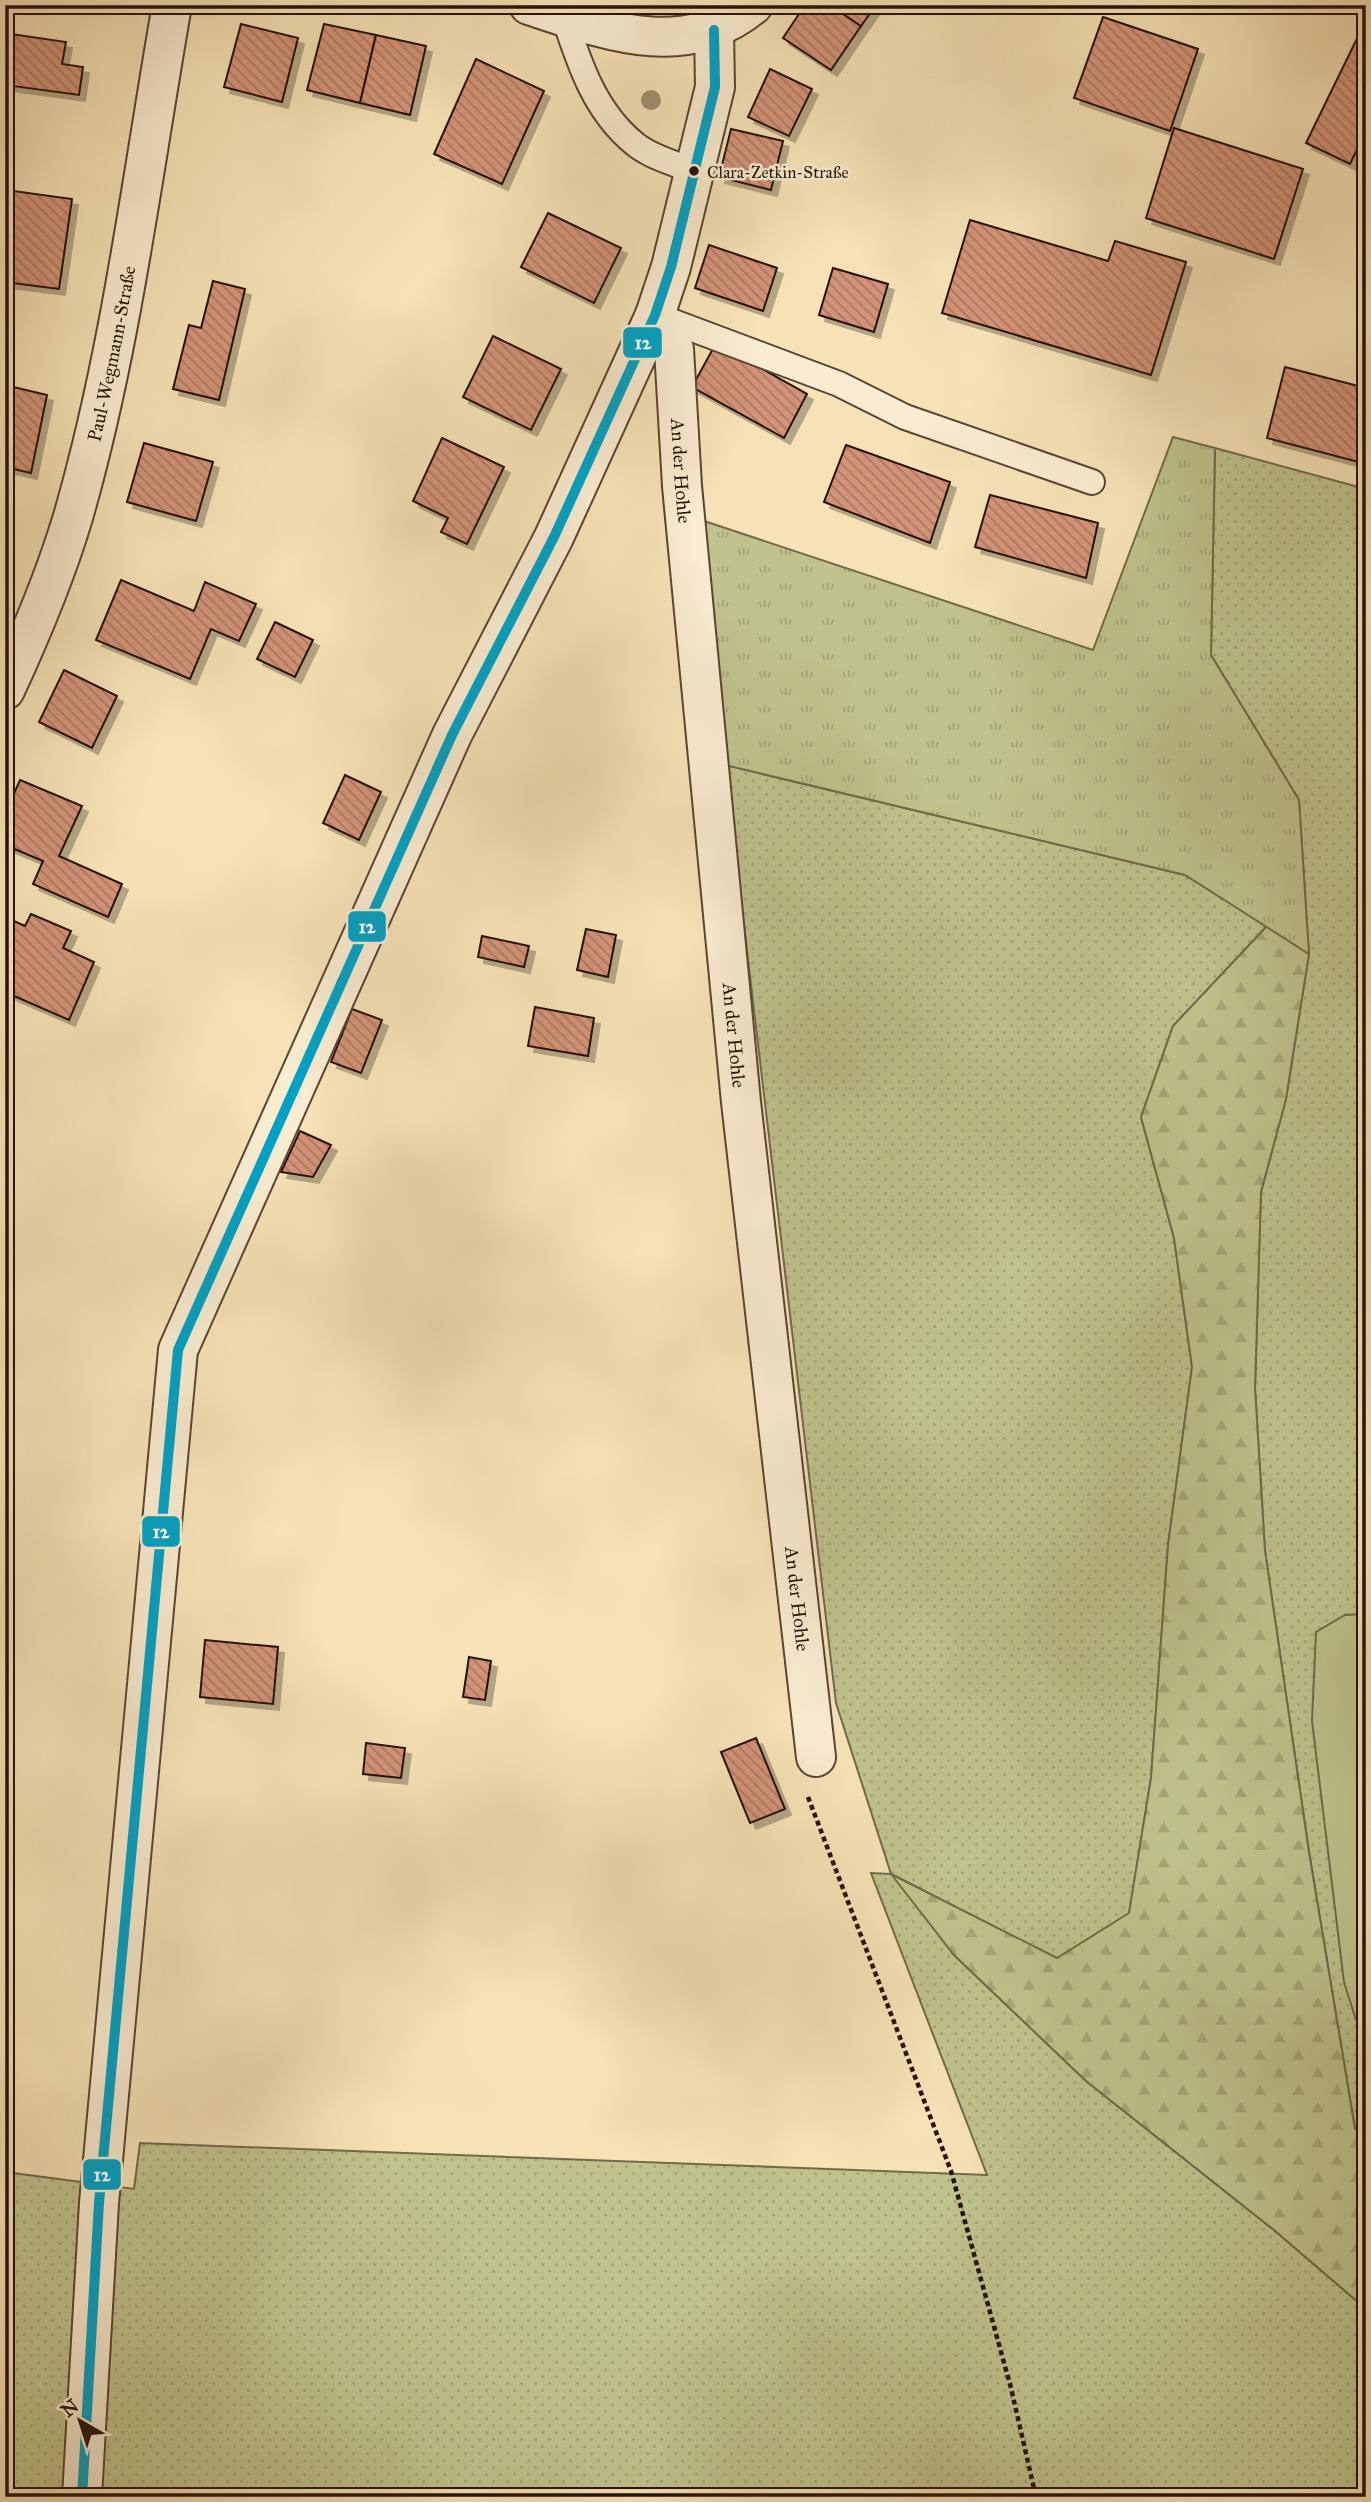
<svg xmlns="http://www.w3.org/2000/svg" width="1371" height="2502" viewBox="0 0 1371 2502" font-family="'IM FELL Great Primer',serif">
<defs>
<pattern id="grass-dots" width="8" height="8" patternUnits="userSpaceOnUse" patternTransform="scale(1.75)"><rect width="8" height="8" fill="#bfc28c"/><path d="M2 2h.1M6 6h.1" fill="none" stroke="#a4a677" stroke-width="1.8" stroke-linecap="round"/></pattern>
<pattern id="forest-firs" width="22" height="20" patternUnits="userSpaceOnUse" patternTransform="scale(1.75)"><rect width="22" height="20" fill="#bfc28c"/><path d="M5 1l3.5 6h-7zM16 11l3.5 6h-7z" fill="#a4a677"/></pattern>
<pattern id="park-tufts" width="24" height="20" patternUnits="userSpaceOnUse" patternTransform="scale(1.75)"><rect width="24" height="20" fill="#bfc28c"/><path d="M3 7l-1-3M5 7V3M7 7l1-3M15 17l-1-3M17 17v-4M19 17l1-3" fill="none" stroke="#a4a677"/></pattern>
<pattern id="building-back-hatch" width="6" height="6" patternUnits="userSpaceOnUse" patternTransform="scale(1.75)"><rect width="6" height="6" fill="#d39378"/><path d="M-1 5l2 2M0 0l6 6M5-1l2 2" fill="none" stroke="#ab7761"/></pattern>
<filter id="shadow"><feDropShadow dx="6" dy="6" stdDeviation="0" flood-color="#0004"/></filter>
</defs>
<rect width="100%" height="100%" fill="#f6e2b6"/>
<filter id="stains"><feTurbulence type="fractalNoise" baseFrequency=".00286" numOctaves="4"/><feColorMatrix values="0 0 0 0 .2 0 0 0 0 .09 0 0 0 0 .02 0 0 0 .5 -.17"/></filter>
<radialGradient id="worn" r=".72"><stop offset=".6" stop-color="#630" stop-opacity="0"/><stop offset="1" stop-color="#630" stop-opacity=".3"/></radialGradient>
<g fill="url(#grass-dots)" stroke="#726a4a" stroke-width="2">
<polygon points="1215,448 1366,489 1366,2134 1355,2129 1309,1852 1265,1551 1255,1388 1261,1192 1286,1099 1309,954 1299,800 1211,655"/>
<polygon points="725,765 1185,875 1267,926 1173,1026 1141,1117 1174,1238 1192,1367 1168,1545 1151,1778 1129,1914 1057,1959 893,1875 954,1955 1086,2081 1274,2230 1366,2309 1366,2497 5,2497 5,2172 134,2189 140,2143 987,2175 871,1873 891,1874 836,1703"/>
</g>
<polygon fill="url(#forest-firs)" stroke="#726a4a" stroke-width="2" points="1267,926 1309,954 1286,1099 1261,1192 1255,1388 1265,1551 1309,1852 1355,2129 1366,2134 1366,2309 1274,2230 1086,2081 954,1955 891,1874 1057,1958 1129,1913 1151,1778 1168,1545 1192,1367 1174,1238 1141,1117 1173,1026"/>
<polygon fill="url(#park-tufts)" stroke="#726a4a" stroke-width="2" points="1173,437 1215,448 1211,655 1299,800 1309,954 1185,875 725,765 695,518 1093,650"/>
<polygon fill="#bfc28c" stroke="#726a4a" stroke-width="2" points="1366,1614 1366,2025 1356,2020 1344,1982 1312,1721 1316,1632 1345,1615"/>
<g fill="url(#building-back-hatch)" stroke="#251109" stroke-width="2" filter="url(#shadow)">
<polygon points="805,5 830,5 861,26 831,70 783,38"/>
<polygon points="830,5 876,5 861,26"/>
<polygon points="1103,17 1198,49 1170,131 1074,98"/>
<polygon points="1366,20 1366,131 1350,164 1306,143"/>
<polygon points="241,24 298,38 282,102 224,87"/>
<polygon points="324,24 376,35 360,103 307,90"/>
<polygon points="11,34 66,42 62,64 83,67 79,95 5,85"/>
<polygon points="376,35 426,46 410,115 360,103"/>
<polygon points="476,59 544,91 502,184 434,154"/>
<polygon points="770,69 812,89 789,136 748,117"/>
<polygon points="1174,128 1303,169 1274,259 1146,218"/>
<polygon points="731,129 783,141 771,190 719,177"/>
<polygon points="6,190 72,199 59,289 5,282"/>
<polygon points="548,213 621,248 594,303 521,267"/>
<polygon points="970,220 1108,261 1115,241 1186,262 1151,375 942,313"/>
<polygon points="709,245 777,268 763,311 695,288"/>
<polygon points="833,268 888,284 874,332 819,315"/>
<polygon points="213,281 245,289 219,400 173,389 189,325 201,328"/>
<polygon points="493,336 561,369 531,430 463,397"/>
<polygon points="716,343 807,394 784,438 692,387"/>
<polygon points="1285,367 1366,388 1366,464 1267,438"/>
<polygon points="5,385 47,395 31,473 5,467"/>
<polygon points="442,438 504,467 467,544 441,532 448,518 413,501"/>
<polygon points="144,443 213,462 196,521 127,502"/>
<polygon points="846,445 950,482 930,543 824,502"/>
<polygon points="990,495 1098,523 1086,578 975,547"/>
<polygon points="121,580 194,611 205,582 256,604 239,641 211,629 190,679 96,640"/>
<polygon points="275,622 313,640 295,677 257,659"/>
<polygon points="64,670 117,696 92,748 39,722"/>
<polygon points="345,775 381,792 359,840 323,823"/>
<polygon points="20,780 82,806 59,856 122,884 108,917 33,884 43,861 5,845 5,814"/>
<polygon points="31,914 71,931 63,948 94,962 69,1020 5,992 5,917 25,926"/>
<polygon points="586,929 616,935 608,977 577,970"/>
<polygon points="482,936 529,946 524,967 478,957"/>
<polygon points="535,1007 594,1018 588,1056 528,1046"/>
<polygon points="352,1009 382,1020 361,1073 331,1062"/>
<polygon points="300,1131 331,1145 313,1177 281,1172"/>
<polygon points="205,1640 278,1647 273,1704 200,1697"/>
<polygon points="469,1657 491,1661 485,1700 463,1697"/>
<polygon points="756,1738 785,1809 750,1823 721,1752"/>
<polygon points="366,1743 405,1748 401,1778 363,1774"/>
</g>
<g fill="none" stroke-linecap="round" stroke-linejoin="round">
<defs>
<g id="lane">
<path d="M564,17C579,63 595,112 635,144C650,157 676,163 694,172"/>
<polyline points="655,315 839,384 905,417 1092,482"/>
</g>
<g id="street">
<path d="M529,5C605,30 684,62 753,5"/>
<path id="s1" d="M655,315L674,349L682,486L741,1102L816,1757"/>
<path id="s2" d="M5,690C31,634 55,577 73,517C121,351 142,176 172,5"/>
<polyline points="82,2497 99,2203 178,1350 452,735 554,537 655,315 671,267 715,87 714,30"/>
</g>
</defs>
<use href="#lane" stroke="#594534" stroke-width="28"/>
<use href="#street" stroke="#594534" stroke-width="42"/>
<polyline stroke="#251109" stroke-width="4.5" stroke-dasharray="5 3.5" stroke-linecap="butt" points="808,1797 951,2171 1011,2388 1036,2497"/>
<use href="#lane" stroke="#f9ecd0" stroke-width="24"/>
<use href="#street" stroke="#f9ecd0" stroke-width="38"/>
<defs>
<polyline id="bus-1" points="82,2497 99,2203 178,1350 452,735 554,537 655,315 671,267 715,87 714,30"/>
</defs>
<use href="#bus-1" stroke="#f9ecd0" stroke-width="16"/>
<use href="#bus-1" stroke="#02a1c4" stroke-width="10"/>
</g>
<circle fill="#a19170" cx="651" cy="100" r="10"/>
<circle fill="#251109" stroke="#f9ecd0" stroke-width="2.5" cx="694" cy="171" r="6"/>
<g text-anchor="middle" stroke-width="5" stroke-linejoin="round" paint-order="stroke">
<g font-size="17" fill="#251109" stroke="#f9ecd0" text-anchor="start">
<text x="707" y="178">Clara-Zetkin-Straße</text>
</g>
<g font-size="19" fill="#251109" stroke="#f9ecd0">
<text dy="7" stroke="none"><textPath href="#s2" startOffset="354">Paul-Wegmann-Straße</textPath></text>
<text dy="7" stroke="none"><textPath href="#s1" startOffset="161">An der Hohle</textPath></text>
<text dy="7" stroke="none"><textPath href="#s1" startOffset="728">An der Hohle</textPath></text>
<text dy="7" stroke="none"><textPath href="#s1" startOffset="1295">An der Hohle</textPath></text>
</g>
</g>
<g stroke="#f9ecd0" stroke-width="2.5">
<rect x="622" y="326" width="41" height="33" rx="7" fill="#02a1c4"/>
<rect x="347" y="910" width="40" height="33" rx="7" fill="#02a1c4"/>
<rect x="141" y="1515" width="40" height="33" rx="7" fill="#02a1c4"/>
<rect x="82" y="2158" width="40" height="33" rx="7" fill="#02a1c4"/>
</g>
<g font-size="19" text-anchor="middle" font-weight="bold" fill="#fff">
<text x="643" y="349">12</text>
<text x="367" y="933">12</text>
<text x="161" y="1538">12</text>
<text x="102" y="2181">12</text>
</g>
<rect width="1371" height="2502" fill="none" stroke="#f6e2b6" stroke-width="28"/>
<rect x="7" y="7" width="1357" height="2488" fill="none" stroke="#251109" stroke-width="3.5"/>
<rect x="14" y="14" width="1343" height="2474" fill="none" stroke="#251109" stroke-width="2"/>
<g transform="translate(80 2421) rotate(321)" stroke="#f9ecd0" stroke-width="5" paint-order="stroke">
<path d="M0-5L12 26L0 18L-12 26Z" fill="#251109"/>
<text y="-10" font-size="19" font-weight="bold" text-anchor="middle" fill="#251109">N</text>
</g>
<rect width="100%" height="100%" filter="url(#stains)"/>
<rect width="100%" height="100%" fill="url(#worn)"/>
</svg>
